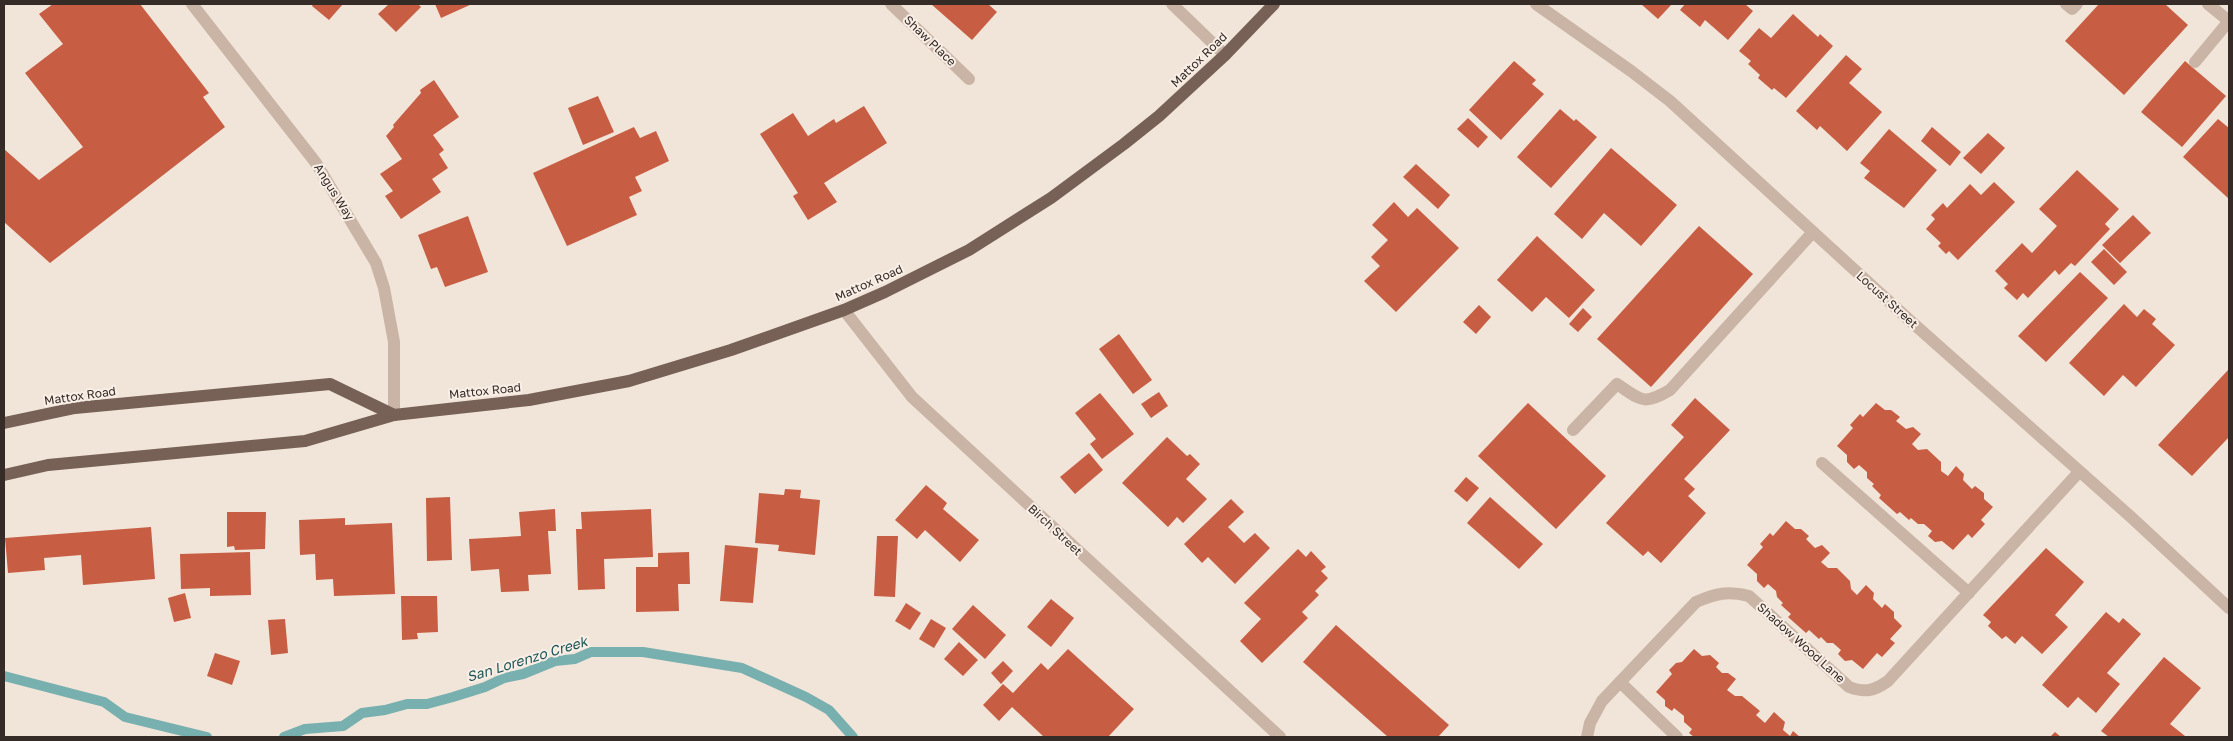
<svg xmlns="http://www.w3.org/2000/svg" width="2233" height="741" viewBox="0 0 2233 741" font-family="'Golos Text',sans-serif">
<rect width="100%" height="100%" fill="#f1e5d9"/>
<g fill="none" stroke-linecap="round" stroke-linejoin="round">
<g stroke="#78afaf" stroke-width="10">
<polyline points="4,676 104,702 125,717 207,737"/>
<polyline points="284,737 305,729 343,726 362,713 385,710 407,704 427,704 453,697 485,687 504,678 523,674 555,661 575,659 591,652 643,652 742,668 806,697 829,710 853,737"/>
</g>
</g>
<g fill="#c75d42">
<polygon points="53,4 140,4 209,93 203,97 225,127 50,263 4,222 4,149 39,180 83,147 25,73 63,44 39,14"/>
<polygon points="313,4 343,4 329,20 312,6"/>
<polygon points="389,4 418,4 421,7 396,32 378,14"/>
<polygon points="435,4 472,4 441,18"/>
<polygon points="931,4 988,4 997,12 972,40"/>
<polygon points="1641,4 1672,4 1658,19"/>
<polygon points="1685,4 1745,4 1753,11 1728,40 1705,20 1700,27 1680,10"/>
<polygon points="2099,4 2165,4 2188,25 2124,95 2065,41"/>
<polygon points="1793,14 1818,37 1820,34 1833,46 1786,98 1774,88 1772,90 1758,78 1760,75 1748,64 1751,61 1739,51 1759,28 1771,38"/>
<polygon points="1846,55 1862,69 1849,83 1882,112 1847,151 1820,126 1817,130 1796,111"/>
<polygon points="1514,61 1536,80 1532,84 1544,94 1501,140 1469,110"/>
<polygon points="2185,61 2226,96 2182,147 2141,112"/>
<polygon points="434,80 459,117 433,135 444,150 439,154 448,168 432,179 441,192 401,219 385,196 393,191 380,174 402,159 386,136 394,127 393,125 421,93 420,90"/>
<polygon points="598,96 614,132 583,145 568,108"/>
<polygon points="864,106 887,143 824,183 837,202 808,220 793,196 798,193 760,134 793,113 808,136 834,119 836,123"/>
<polygon points="1560,109 1574,121 1576,119 1597,137 1551,188 1517,157"/>
<polygon points="1468,118 1488,137 1478,148 1457,129"/>
<polygon points="2218,119 2229,128 2229,199 2183,157"/>
<polygon points="634,127 640,138 656,131 669,161 635,177 642,191 629,197 637,215 567,246 533,173"/>
<polygon points="1932,127 1961,152 1950,166 1921,141"/>
<polygon points="1889,129 1937,170 1904,208 1864,178 1870,171 1860,163"/>
<polygon points="1988,133 2005,148 1981,174 1963,158"/>
<polygon points="1611,148 1677,205 1641,246 1604,213 1582,239 1554,214"/>
<polygon points="1416,164 1450,195 1438,209 1403,177"/>
<polygon points="2077,170 2119,209 2105,224 2110,229 2075,266 2071,263 2059,275 2055,270 2028,298 2023,293 2017,300 2004,288 2008,284 1995,271 2022,243 2032,253 2057,226 2039,209"/>
<polygon points="1994,182 2015,202 1958,260 1949,251 1946,254 1938,246 1941,243 1926,229 1935,219 1931,215 1943,203 1947,208 1970,184 1981,195"/>
<polygon points="1394,202 1408,217 1417,208 1459,248 1396,312 1364,281 1380,266 1371,257 1388,240 1372,225"/>
<polygon points="2133,215 2151,233 2120,263 2102,245"/>
<polygon points="468,216 488,272 445,287 437,267 431,269 418,235"/>
<polygon points="1699,226 1753,274 1651,387 1597,339"/>
<polygon points="1537,236 1595,290 1569,318 1546,297 1532,312 1497,280"/>
<polygon points="2104,249 2127,272 2114,285 2091,262"/>
<polygon points="2080,272 2108,298 2046,362 2018,336"/>
<polygon points="2124,304 2137,317 2144,309 2156,319 2152,324 2175,345 2136,387 2123,375 2104,396 2069,363"/>
<polygon points="1479,305 1491,317 1476,334 1463,322"/>
<polygon points="1583,308 1592,317 1578,332 1569,324"/>
<polygon points="1119,334 1152,380 1133,394 1099,349"/>
<polygon points="2229,369 2229,437 2192,476 2158,445"/>
<polygon points="1159,392 1168,406 1151,418 1141,404"/>
<polygon points="1100,393 1134,434 1102,459 1090,444 1096,439 1075,413"/>
<polygon points="1695,398 1730,430 1684,479 1695,489 1688,496 1706,513 1661,563 1648,551 1643,556 1606,523 1684,437 1671,425"/>
<polygon points="1528,403 1606,476 1556,529 1478,456"/>
<polygon points="1876,403 1885,410 1891,410 1900,417 1896,421 1906,429 1913,427 1921,434 1912,444 1918,450 1927,449 1941,462 1941,471 1948,476 1956,466 1964,474 1963,480 1972,489 1975,486 1984,493 1984,499 1993,507 1981,520 1985,524 1972,538 1968,534 1953,550 1942,541 1935,542 1928,536 1932,531 1924,524 1918,524 1911,518 1909,520 1900,512 1897,514 1879,498 1881,495 1872,486 1874,484 1867,478 1867,472 1859,465 1854,469 1847,462 1847,455 1837,446 1853,428 1850,425 1860,414 1863,417"/>
<polygon points="1167,437 1187,456 1190,454 1200,464 1186,479 1207,499 1183,523 1177,517 1168,527 1122,483"/>
<polygon points="1089,453 1103,470 1075,494 1060,477"/>
<polygon points="1466,477 1479,488 1467,502 1454,491"/>
<polygon points="926,485 947,503 943,509 979,540 960,562 925,530 917,539 895,520"/>
<polygon points="785,489 801,490 800,498 820,500 815,555 778,551 779,545 755,543 759,493 784,495"/>
<polygon points="450,497 452,560 427,561 426,498"/>
<polygon points="1490,497 1543,544 1519,569 1467,523"/>
<polygon points="1231,499 1244,512 1228,527 1244,543 1255,533 1270,548 1235,584 1208,557 1202,563 1184,544"/>
<polygon points="555,509 556,531 548,531 551,574 528,575 529,591 501,592 499,569 471,571 469,539 521,536 519,512"/>
<polygon points="651,509 653,557 604,559 605,589 578,590 576,529 582,529 581,512"/>
<polygon points="227,512 266,512 265,549 235,550 234,546 227,547"/>
<polygon points="345,518 345,525 392,523 395,594 334,596 333,579 316,580 315,554 300,555 299,520"/>
<polygon points="1786,521 1795,529 1801,529 1809,536 1806,539 1815,548 1822,545 1830,553 1821,562 1828,568 1837,568 1850,581 1851,589 1857,595 1866,585 1874,593 1873,599 1882,608 1885,604 1894,612 1894,618 1902,626 1890,639 1895,643 1882,657 1877,653 1863,669 1852,660 1845,661 1838,654 1841,650 1833,643 1827,643 1821,637 1819,639 1809,630 1806,633 1788,617 1791,614 1781,605 1783,603 1777,597 1776,591 1768,584 1764,588 1757,581 1757,574 1747,565 1763,547 1760,544 1770,533 1773,536"/>
<polygon points="151,527 155,579 83,585 81,555 44,558 45,570 8,573 5,538"/>
<polygon points="877,536 898,536 895,597 874,596"/>
<polygon points="725,545 758,548 753,603 720,601"/>
<polygon points="2046,548 2084,582 2055,615 2068,627 2042,654 2022,636 2015,644 2006,636 2002,639 1988,626 1991,622 1983,615"/>
<polygon points="1298,549 1306,557 1311,551 1326,567 1321,571 1328,578 1315,591 1319,595 1302,612 1308,618 1262,663 1240,641 1261,619 1244,603"/>
<polygon points="250,552 251,595 210,596 210,588 181,589 180,554"/>
<polygon points="689,552 690,584 678,584 679,611 636,612 636,567 658,567 658,553"/>
<polygon points="185,593 191,618 174,622 168,598"/>
<polygon points="401,596 437,596 438,632 417,633 418,639 402,640"/>
<polygon points="1051,599 1074,618 1051,647 1027,627"/>
<polygon points="906,603 921,613 910,630 895,621"/>
<polygon points="973,605 1006,635 985,659 952,629"/>
<polygon points="2106,612 2119,623 2123,618 2141,634 2107,673 2120,684 2096,713 2078,697 2068,708 2042,685"/>
<polygon points="285,619 288,653 271,655 268,620"/>
<polygon points="931,619 946,628 934,648 919,639"/>
<polygon points="1336,625 1449,725 1438,737 1388,737 1303,662"/>
<polygon points="959,642 978,660 963,676 944,659"/>
<polygon points="1068,649 1134,709 1108,737 1044,737 1012,707 999,721 983,705 1003,684 1013,693 1041,663 1048,670"/>
<polygon points="1694,649 1702,656 1710,655 1719,663 1716,667 1722,673 1728,673 1736,679 1727,690 1735,696 1742,696 1760,711 1756,715 1765,723 1774,712 1785,722 1783,730 1790,736 1793,731 1800,737 1694,737 1689,733 1692,729 1684,722 1684,716 1674,708 1672,711 1665,706 1665,700 1656,692 1672,674 1669,670 1676,663 1682,662"/>
<polygon points="215,653 240,661 232,685 207,676"/>
<polygon points="2164,657 2201,688 2170,724 2185,736 2109,737 2101,731"/>
<polygon points="1003,661 1013,671 1001,684 991,673"/>
<polygon points="2055,732 2061,737 2050,737"/>
</g>
<g fill="none" stroke-linecap="round" stroke-linejoin="round">
<g stroke="#c9b4a5" stroke-width="12">
<polyline points="192,4 316,163 376,263 384,288 394,342 394,415"/>
<polyline points="891,4 969,79"/>
<polyline points="1172,4 1225,55"/>
<polyline points="1536,4 1631,71 1670,101 1906,317 2131,517 2229,608"/>
<polyline points="2066,4 2072,9 2077,4"/>
<polyline points="2208,4 2229,21"/>
<polyline points="2195,62 2229,21"/>
<polyline points="844,310 912,397 1280,737"/>
<path d="M1573,430L1617,384C1641,400 1643,406 1670,390L1813,232"/>
<polyline points="1822,463 1969,593"/>
<polyline points="1620,682 1677,737"/>
<path d="M1587,737L1590,723L1602,701L1696,602C1717,593 1727,591 1749,596L1849,687C1865,693 1874,691 1888,681L2079,472"/>
</g>
<g stroke="#776157" stroke-width="12">
<polyline points="4,423 75,408 330,384 394,415"/>
<polyline points="4,475 48,465 305,441 394,415 529,400 629,381 731,350 844,310 885,292 969,250 1051,198 1124,144 1159,116 1225,55 1274,4"/>
</g>
</g>
<g text-anchor="middle" stroke-width="4" stroke-linejoin="round" paint-order="stroke">
<g font-size="12" fill="#352b27" stroke="#f9efe6">
<text transform="translate(930 41) rotate(44)" y="4">Shaw Place</text>
<text transform="translate(1199 60) rotate(-44)" y="4">Mattox Road</text>
<text transform="translate(334 192) rotate(58)" y="4">Angus Way</text>
<text transform="translate(869 283) rotate(-24)" y="4">Mattox Road</text>
<text transform="translate(1887 300) rotate(42)" y="4">Locust Street</text>
<text transform="translate(485 391) rotate(-6)" y="4">Mattox Road</text>
<text transform="translate(80 396) rotate(-8)" y="4">Mattox Road</text>
<text transform="translate(1055 530) rotate(43)" y="4">Birch Street</text>
<text transform="translate(1801 643) rotate(42)" y="4">Shadow Wood Lane</text>
</g>
<g font-size="14" font-style="italic" fill="#1c5557" stroke="#f9efe6">
<text transform="translate(527 659) rotate(-17)" y="5">San Lorenzo Creek</text>
</g>
</g>
<rect width="2233" height="741" fill="none" stroke="#352b27" stroke-width="10"/>
</svg>
